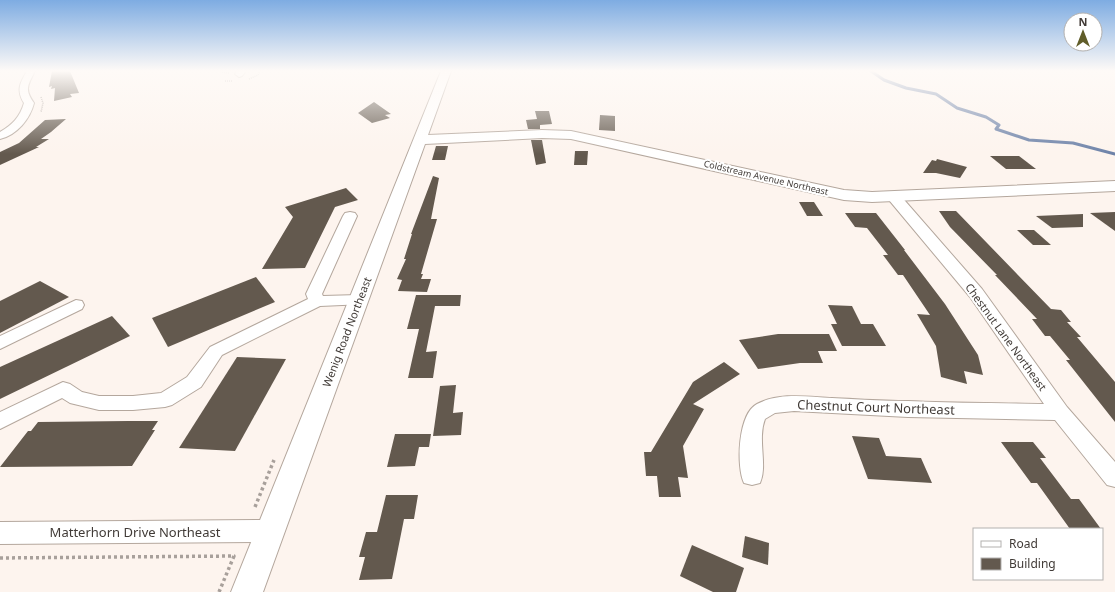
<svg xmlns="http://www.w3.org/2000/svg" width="1115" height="592" viewBox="0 0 1115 592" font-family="'Noto Sans',sans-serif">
<rect width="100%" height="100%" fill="#fdf4ee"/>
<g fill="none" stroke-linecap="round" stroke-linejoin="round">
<polyline stroke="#6d82a8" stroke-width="3" points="871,71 884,80 906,88 936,94 957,108 986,117 999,125 996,129 1029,140 1073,143 1115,154"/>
</g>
<g fill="#63594e">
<polygon points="52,71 70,71 79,93 70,94 72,97 54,101 55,88 51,89 52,86 49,87"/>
<polygon points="374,102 391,114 385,115 390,118 372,123 358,113"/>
<polygon points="535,111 549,111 552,124 540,125 540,129 528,129 526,120 537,119"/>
<polygon points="600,115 615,116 615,131 599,130"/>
<polygon points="66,119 51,132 41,139 49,139 36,147 39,147 0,165 0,152 19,143 45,120"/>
<polygon points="531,140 542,140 546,163 536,165"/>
<polygon points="436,146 448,146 445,160 432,160"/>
<polygon points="575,151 588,151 587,165 574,165"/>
<polygon points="990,156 1019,156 1036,169 1006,169"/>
<polygon points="937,159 967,167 960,178 936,173 923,173 932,160 936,161"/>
<polygon points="433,176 439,178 431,219 437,219 421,274 423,274 421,279 431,279 427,292 398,291 402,280 397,279 406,259 404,259 412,234 411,234"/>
<polygon points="346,188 358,200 335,207 305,268 262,269 293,217 285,207"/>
<polygon points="799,202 814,202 823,216 807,216"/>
<polygon points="939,211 956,211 1051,309 1061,310 1071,322 1067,322 1081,337 1077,337 1115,382 1115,422 1066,360 1070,360 1050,336 1045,336 1032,319 1037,319 995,275 997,275 950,227"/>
<polygon points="1115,212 1115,231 1090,213"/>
<polygon points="845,213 876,213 905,250 904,250 945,304 978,355 983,375 964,371 967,384 941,377 936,346 917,314 930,315 903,275 898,275 883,255 888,255 867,228 855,227"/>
<polygon points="1083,214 1083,227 1052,228 1036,216"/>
<polygon points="1017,230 1034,230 1051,245 1033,245"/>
<polygon points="256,277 275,302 168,347 152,318"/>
<polygon points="40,281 69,297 0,333 0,301"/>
<polygon points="416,295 461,295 460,306 435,306 426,352 437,351 433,378 408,378 419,329 407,329"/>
<polygon points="828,305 852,306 861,324 873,324 886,346 842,346 831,324 837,324"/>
<polygon points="112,316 130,336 0,399 0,367"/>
<polygon points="778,334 829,334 837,351 818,351 823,363 800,363 758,369 739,340"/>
<polygon points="237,357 286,359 235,451 179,448"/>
<polygon points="724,362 740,374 693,404 704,409 683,446 688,478 678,477 681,497 659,497 657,476 646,476 644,452 651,452 693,382"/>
<polygon points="456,385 453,413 463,412 461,435 433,436 440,386"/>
<polygon points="128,421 158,421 152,430 155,430 132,466 0,467 28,431 31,431 38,422"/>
<polygon points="395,434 431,434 429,447 419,447 415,466 387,467"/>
<polygon points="852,436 879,438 886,456 921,458 932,483 868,479"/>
<polygon points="1001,442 1033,442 1046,458 1040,458 1071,499 1079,499 1101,529 1070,529 1037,483 1031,483"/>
<polygon points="386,495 418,495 414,519 404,519 392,579 359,580 365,557 359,557 366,532 377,532"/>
<polygon points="745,536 769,543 768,565 742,557"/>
<polygon points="692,545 744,568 736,592 713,592 680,576"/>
</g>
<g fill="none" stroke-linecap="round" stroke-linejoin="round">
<defs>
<g id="minor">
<path d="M27,71H35C28,85 24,89 34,103C30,119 17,135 0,139V132C12,125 20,117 24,103C16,90 20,83 27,71Z"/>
<polygon points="237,71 246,71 242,76 239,77 235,74"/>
<path d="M894,193L899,194L982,289L1067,407L1115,462V487L1107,485L1055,420L908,417L794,411L775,413L765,419C757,440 768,465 760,483L752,485L744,483C736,466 738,414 757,404C780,392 808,397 832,398C857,399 882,401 908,401C953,403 998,403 1044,404L970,297L889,200L888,197L889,194Z"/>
<polygon points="350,212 355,213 357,216 322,294 323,296 359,295 365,296 367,300 365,304 320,306 222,355 201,387 172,405 165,407 133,410 99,410 70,403 62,398 0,429 0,412 63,382 70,384 82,392 99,396 133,396 161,393 187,377 210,347 308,299 306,294 343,216 345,213"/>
<polygon points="76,300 82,301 84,305 82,309 0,349 0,336"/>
<polygon points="270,520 278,523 282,531 278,539 270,542 0,544 0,522"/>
</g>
<polygon id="tertiary" points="441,71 451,71 428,135 542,130 571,131 844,190 872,192 1115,181 1115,191 872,202 844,200 571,139 542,138 425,144 263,592 231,592"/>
</defs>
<use href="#minor" stroke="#b4a79d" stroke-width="2"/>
<use href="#tertiary" stroke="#b4a79d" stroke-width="2"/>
<g stroke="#a8a09b" stroke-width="1.5" stroke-dasharray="1 1" stroke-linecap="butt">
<polyline points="222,72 229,73"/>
<polyline points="249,79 258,75 260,71"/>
<polyline points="225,81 233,81"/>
<polyline points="41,97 43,103 41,112"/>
</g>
<g stroke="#a8a09b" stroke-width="3.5" stroke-dasharray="3 3" stroke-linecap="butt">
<polyline points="255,507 274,460"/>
<polyline points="0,558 234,556 219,592"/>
</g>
<use href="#minor" fill="#fff" fill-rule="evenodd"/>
<use href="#tertiary" fill="#fff" fill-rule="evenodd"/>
</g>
<linearGradient id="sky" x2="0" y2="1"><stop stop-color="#7eace2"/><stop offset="0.46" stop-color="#fefaf7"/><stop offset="1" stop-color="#fefaf7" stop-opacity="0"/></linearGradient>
<rect width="1115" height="154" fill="url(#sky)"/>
<g text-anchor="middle" stroke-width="4" stroke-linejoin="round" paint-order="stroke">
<g font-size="9" fill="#413b37" stroke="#fff">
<text transform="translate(766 178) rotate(13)" y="3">Coldstream Avenue Northeast</text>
</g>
<g font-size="11" fill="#413b37" stroke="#fff">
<text transform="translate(347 332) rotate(-69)" y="4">Wenig Road Northeast</text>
<text transform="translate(1006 337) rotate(54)" y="4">Chestnut Lane Northeast</text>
</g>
<g font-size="13" fill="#413b37" stroke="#fff">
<text transform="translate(876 407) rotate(2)" y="5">Chestnut Court Northeast</text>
<text x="135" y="537">Matterhorn Drive Northeast</text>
</g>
</g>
<rect x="973" y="528" width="130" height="52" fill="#ffffff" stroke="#b3b1af"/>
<rect x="981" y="541" width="20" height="6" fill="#ffffff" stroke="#b3b1af"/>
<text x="1009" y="548" font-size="12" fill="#413b37">Road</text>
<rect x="981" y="558" width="20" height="12" fill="#63594e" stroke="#b3b1af"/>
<text x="1009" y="568" font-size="12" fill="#413b37">Building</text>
<g transform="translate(1083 32)"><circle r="19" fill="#ffffff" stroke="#b3b1af"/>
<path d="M0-3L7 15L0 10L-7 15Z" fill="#605d29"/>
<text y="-6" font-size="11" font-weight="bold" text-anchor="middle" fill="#413b37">N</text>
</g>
</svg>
